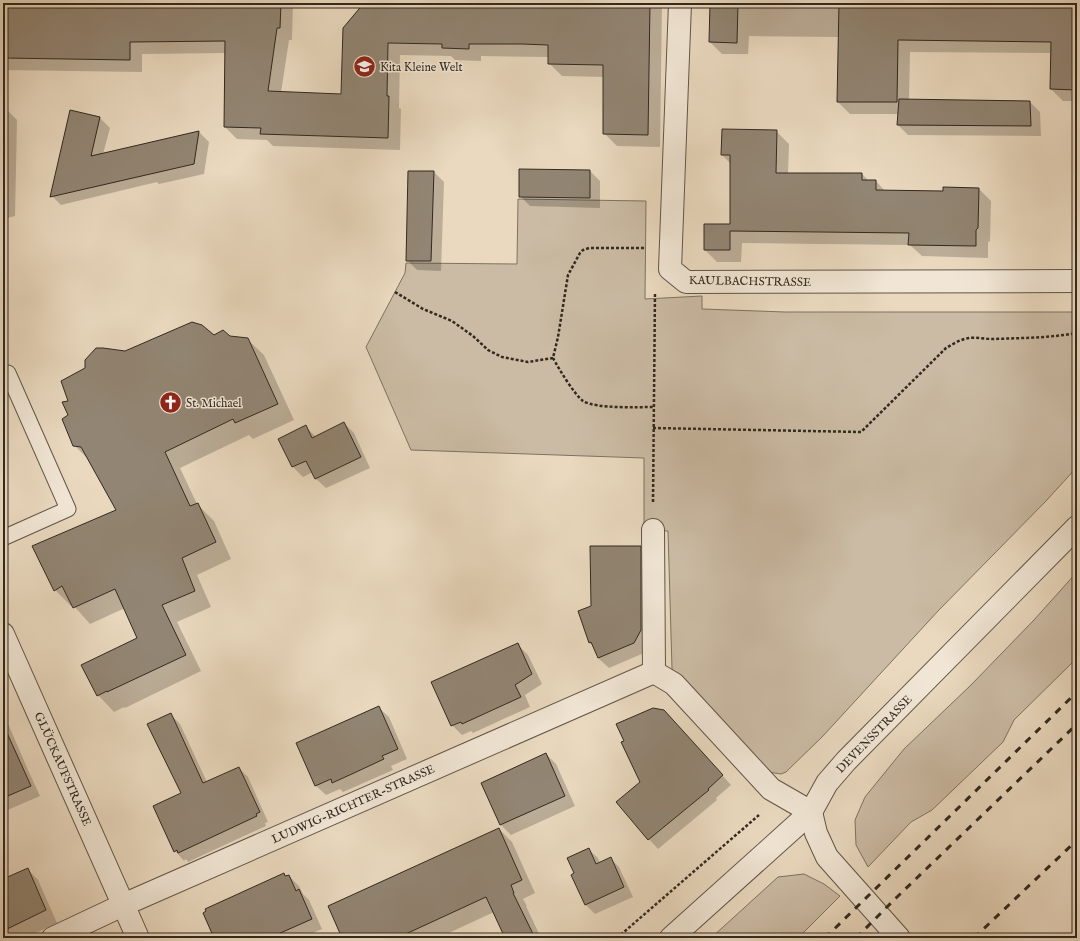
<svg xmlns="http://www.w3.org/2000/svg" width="1080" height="941" viewBox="0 0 1080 941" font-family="'IM FELL English',serif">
<rect width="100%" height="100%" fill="#ead9bf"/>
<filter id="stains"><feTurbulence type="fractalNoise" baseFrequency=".005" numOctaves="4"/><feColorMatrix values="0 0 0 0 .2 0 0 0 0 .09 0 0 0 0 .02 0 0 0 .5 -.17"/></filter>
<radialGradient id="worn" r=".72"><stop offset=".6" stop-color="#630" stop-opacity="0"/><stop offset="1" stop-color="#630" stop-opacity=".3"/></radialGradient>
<g fill="#cbbba4" stroke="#7e7262">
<polygon points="518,199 646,201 645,299 702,296 702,309 785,312 1077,312 1077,467 1046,501 938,611 822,737 786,772 781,774 762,771 672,669 668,531 644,530 644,458 411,450 366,347 405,273 406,263 517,264"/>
<polygon points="1077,572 1077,658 1014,720 1003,742 932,810 911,822 868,867 856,845 855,820 865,797 904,749 971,685 1033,621"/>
<polygon points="804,874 824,884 840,896 798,938 711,938 778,877"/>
</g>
<g fill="#0003">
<polygon points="3,3 293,3 292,40 289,40 281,93 342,95 366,3 661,3 662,4 660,147 617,146 604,133 604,77 562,76 549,63 549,57 481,56 481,61 455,60 451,56 400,55 399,108 401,109 400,150 273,146 267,140 237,139 225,127 226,53 142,54 142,72 3,70"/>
<polygon points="711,3 1077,3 1077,101 1063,101 1051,89 1052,53 910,52 909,100 1030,102 1040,112 1041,136 908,135 898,125 899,114 850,114 838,102 839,37 749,36 748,54 722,54 710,42"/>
<polygon points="3,110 7,110 17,120 15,216 3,219"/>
<polygon points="100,118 110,128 103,154 199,132 209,142 204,174 159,184 157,182 61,205 51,195"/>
<polygon points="776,131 789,144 788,174 862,174 869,181 876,181 886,192 944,192 979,189 991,201 990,241 988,242 988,258 922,256 910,245 742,243 741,262 717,262 705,250 731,225 731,164 722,155"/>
<polygon points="590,171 600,181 600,208 530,206 520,196"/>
<polygon points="434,172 444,182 441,271 417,270 407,260"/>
<polygon points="214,336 247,339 264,355 294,420 253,439 249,435 180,468 197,504 214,521 231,559 197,575 211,607 177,622 201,671 125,708 124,707 114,712 98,695 138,638 125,608 90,624 73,605 71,606 55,590 117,511 90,461 74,445 69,416 69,402 125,352"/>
<polygon points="344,423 354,433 370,468 326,488 315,478 313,472 303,477 293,467 280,439 306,427 316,437"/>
<polygon points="640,547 650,557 644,653 609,668 598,658 593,646 590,643 592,607"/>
<polygon points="518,645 528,655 542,684 525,695 530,707 473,733 471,731 462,735 452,725"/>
<polygon points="378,707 389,717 407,759 391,766 393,770 343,792 340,789 326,795 315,785"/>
<polygon points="3,712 28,770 40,796 3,812"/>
<polygon points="171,715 180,724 207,782 239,768 248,777 268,822 265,823 266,826 188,862 186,859 184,861 175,851 182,794"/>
<polygon points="673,721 731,785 716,798 717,800 658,849 649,839 618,802 641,783"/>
<polygon points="546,754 556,764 575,806 511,835 501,825 482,783"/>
<polygon points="499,829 512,842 535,893 523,899 527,906 526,906 541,938 506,938 494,912 438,938 344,938"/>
<polygon points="588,849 598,858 600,863 610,858 619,867 633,897 595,914 586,905 572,875 575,874"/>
<polygon points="28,870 38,880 57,923 25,938 3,938 3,881"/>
<polygon points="284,874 286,877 289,876 299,886 303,894 309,900 322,929 301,938 215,938"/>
</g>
<g fill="#928573" stroke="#322920">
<polygon points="3,3 281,3 280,28 277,28 268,91 341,94 343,28 364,3 650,3 648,135 603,134 603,65 548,64 548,45 522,44 469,44 469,49 442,48 442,44 388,43 387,96 389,96 388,138 260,134 261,128 224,127 225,41 130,42 130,60 3,58"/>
<polygon points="710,3 738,3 737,43 709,42"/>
<polygon points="839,3 1077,3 1077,90 1050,89 1051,42 898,40 897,102 837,102"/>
<polygon points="899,99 1030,101 1031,126 897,125"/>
<polygon points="70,110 100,117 91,156 199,131 194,164 50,197"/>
<polygon points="722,129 777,130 776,173 862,173 862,180 876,180 876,190 943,191 943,187 979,188 978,228 976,230 976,246 908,245 909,233 730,231 730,250 704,250 704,224 730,224 730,155 721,155"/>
<polygon points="519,169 590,170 590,198 519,197"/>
<polygon points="408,171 434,171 431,261 406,261"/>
<polygon points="192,322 202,325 214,335 223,330 230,336 248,338 278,404 235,423 233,419 165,452 190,506 198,503 216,542 182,558 195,591 162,605 186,655 107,692 107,691 97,696 81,665 137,638 115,589 73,608 62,586 54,591 32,546 116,510 81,447 73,446 62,419 68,415 62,402 68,401 61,381 85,368 85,360 96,348 103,348 125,351"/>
<polygon points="344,422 361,457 315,479 306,461 292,467 278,439 306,425 312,438"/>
<polygon points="590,546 641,546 641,630 634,643 598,658 591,642 589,643 578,611 591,606"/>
<polygon points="518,643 532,674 515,685 521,697 462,724 461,722 451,726 431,682"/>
<polygon points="379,706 398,749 382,756 384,759 354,773 332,783 331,779 315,786 296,743"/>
<polygon points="653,708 664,710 723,775 708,789 709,790 648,840 616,802 640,782 621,742 624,741 616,724"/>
<polygon points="171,713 203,783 239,767 260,812 256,814 257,816 178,853 177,850 174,852 153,806 181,793 147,724"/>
<polygon points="3,724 31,786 3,798"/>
<polygon points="546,753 565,796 500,825 481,783"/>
<polygon points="499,828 522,880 511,885 514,893 513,893 535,938 505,938 486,897 397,938 342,938 328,906"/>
<polygon points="589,848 596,864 611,857 624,887 585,905 571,875 574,873 567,858"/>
<polygon points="28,868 46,910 3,931 3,879"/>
<polygon points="284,873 285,876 289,875 296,891 299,889 312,919 269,938 214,938 203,913 206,911 205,909"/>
</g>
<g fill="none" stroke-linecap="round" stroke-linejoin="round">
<defs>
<polyline id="lane" points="3,376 8,373 68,509 3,538"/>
<g id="street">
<polyline points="680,3 670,269 686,282 1077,281"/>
<polyline points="653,530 654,672"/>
<polyline points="3,634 138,938"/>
<polyline points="654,672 674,684 771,789 811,812"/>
<polyline points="811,812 816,833 827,857 899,938"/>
<polyline points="53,938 123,905 654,672"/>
<polyline points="671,938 811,812 827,783 846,761 1077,527"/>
</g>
</defs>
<use href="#lane" stroke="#605548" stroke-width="17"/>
<use href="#street" stroke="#605548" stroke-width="24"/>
<g stroke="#322920" stroke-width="2.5" stroke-dasharray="3 2" stroke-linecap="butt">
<path d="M644,248H589L583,250L580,253L568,275L558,337L553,358C559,369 574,394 583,401C596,409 637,407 654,407"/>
<polyline points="395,292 423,309 452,321 473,336 488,350 502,357 528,362 553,358"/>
<path d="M653,428L861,432L946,348C953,344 961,339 969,338C976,337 985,339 993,339C1021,338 1049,338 1077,333"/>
<polyline points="653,502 655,293"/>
<polyline points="617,938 759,815"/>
</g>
<use href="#lane" stroke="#f1e6d5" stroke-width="15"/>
<use href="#street" stroke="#f1e6d5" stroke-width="22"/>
<g stroke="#322920" stroke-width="3" stroke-dasharray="7 7" stroke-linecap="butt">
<polyline points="825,938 1077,692"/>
<polyline points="856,938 896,898 1077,724"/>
<polyline points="974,938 1077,840"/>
</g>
</g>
<defs>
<symbol id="school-disc" viewBox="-11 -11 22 22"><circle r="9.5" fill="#8f2418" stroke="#f1e6d5"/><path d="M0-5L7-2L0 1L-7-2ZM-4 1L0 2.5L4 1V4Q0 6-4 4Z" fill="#fff"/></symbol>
<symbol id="church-disc" viewBox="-11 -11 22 22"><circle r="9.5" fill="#8f2418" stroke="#f1e6d5"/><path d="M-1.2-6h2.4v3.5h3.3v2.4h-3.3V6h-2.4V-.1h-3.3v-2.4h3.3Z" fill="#fff"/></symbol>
</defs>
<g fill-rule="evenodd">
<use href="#school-disc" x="352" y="54" width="25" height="25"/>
<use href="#church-disc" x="158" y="390" width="25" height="25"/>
</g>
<g text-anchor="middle" stroke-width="3" stroke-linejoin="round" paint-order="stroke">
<g font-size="12" fill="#322920" stroke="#f1e6d5" text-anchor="start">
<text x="380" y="71">Kita Kleine Welt</text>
<text x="186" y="407">St. Michael</text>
</g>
<g font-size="12" fill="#322920" stroke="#f1e6d5">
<text transform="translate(750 281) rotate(1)" y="4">KAULBACHSTRASSE</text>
<text transform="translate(874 734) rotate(-46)" y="4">DEVENSSTRASSE</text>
<text transform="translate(63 769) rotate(66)" y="4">GLÜCKAUFSTRASSE</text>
<text transform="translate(353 804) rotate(-24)" y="4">LUDWIG-RICHTER-STRASSE</text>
</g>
</g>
<rect width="1080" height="941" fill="none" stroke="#ead9bf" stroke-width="16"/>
<rect x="4" y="4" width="1072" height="933" fill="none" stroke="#322920" stroke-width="2"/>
<rect x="8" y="8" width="1064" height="925" fill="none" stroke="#322920"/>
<rect width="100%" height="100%" filter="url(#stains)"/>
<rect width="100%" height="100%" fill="url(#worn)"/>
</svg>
